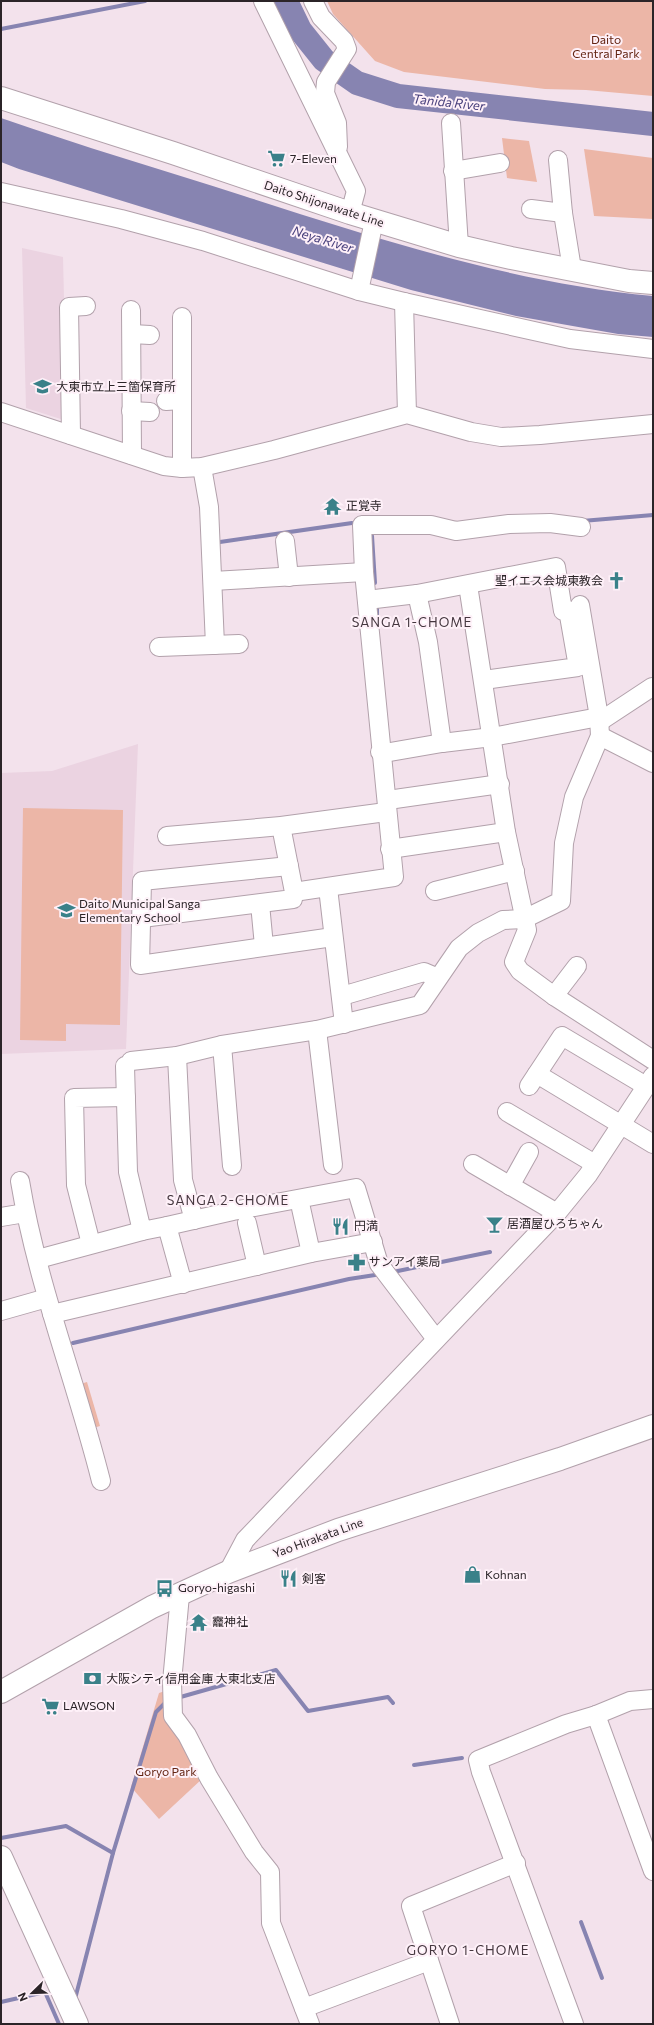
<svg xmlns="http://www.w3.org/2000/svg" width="654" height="2025" viewBox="0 0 654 2025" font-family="Commissioner,'Noto Sans JP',sans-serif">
<rect width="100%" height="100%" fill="#f3e2ec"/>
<g fill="#ebd3e1">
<polygon points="22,248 63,257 67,421 26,408"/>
<polygon points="138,744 126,1049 1,1054 1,773 52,771"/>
</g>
<g fill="#ecb6a7">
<polygon points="327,1 653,1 653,96 586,90 545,89 404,72 375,61 333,14"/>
<polygon points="502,138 529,141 537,182 507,178"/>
<polygon points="584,149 653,158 653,219 594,216"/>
<polygon points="23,808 123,810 120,1025 66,1024 66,1041 20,1040"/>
<polygon points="87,1382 100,1426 90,1429 77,1385"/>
<polygon points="165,1691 203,1778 159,1819 131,1787 159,1693"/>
</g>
<path fill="#8784b1" d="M1,118C81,146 163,170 244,196C378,239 513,283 653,296V337L618,334L516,316L411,290L19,169L1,162Z"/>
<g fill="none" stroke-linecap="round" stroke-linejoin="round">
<g stroke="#8784b1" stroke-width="4">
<polyline points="1,29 145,1"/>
<polyline points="582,521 653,515"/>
<polyline points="372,536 375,583"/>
<polyline points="220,542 352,523"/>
<polyline points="377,605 377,619"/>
<polyline points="393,1272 490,1252"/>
<polyline points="73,1343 349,1279 375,1275"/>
<polyline points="177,1698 276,1670 308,1711 388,1697 393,1703"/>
<polyline points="414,1765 462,1758"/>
<polyline points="1,1838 66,1826 113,1853"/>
<polyline points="581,1922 602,1978"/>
<polyline points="75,1999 113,1853 156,1712 167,1701"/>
<polyline points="1,2002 45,1992 59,2024"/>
</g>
<polyline stroke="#8784b1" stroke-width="24" points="286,1 300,30 324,60 357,83 398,96 653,124"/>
<defs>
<g id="minor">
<polyline points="263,1 356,191 350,213"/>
<polyline points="313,1 321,17 344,41 347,49 326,82 325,93 337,123 338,147"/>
<polyline points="451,123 459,246"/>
<polyline points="558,160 563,213 572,269"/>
<polyline points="453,171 500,163"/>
<polyline points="1,192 121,219 203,241 359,291 404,302 570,339 653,349"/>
<polyline points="531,209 563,213"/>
<polyline points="359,291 374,221"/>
<polyline points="404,302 407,414"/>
<polyline points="131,310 132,455"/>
<polyline points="182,317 182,468"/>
<polyline points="132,334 150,335"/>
<polyline points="166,401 182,400"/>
<polyline points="131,411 150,412"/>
<polyline points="1,412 164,466 182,468 202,467 274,450 407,414 471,432 501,437 540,435 653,424"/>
<polyline points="71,435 69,307 86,306"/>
<polyline points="202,467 209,507 215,645"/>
<polyline points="285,541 289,577"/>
<polyline points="213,581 364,572"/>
<polyline points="468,585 506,832 527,930 514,962 520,971 554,996 653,1060"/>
<polyline points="417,594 428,642 442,743"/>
<polyline points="367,600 417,594 556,567 563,611 568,610 578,667 484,680"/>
<polyline points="159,647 239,644"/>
<polyline points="599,722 652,687"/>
<polyline points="600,736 653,763"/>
<polyline points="380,752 390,752 442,743 492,737 599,717"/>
<polyline points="395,799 500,784"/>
<polyline points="167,836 281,826 386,812"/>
<polyline points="390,849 506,832"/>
<polyline points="289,866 142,881 140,965 333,937"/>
<polyline points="328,888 344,1024"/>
<polyline points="435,891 515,871"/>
<polyline points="294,892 394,877 364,572 362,525 431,525 456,531 509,524 550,523 581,527"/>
<polyline points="260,904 264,946"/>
<polyline points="142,918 293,899 294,892 281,826"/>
<polyline points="342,996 424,972 438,978"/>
<polyline points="554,996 577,966"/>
<polyline points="317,1030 333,1165"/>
<polyline points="222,1045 232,1166"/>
<polyline points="177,1056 183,1180 194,1220"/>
<polyline points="131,1061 177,1056 222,1045 317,1030 420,1005 459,948 478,933 503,920 524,919 561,901 564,843 574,797 600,736 599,717 580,605"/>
<polyline points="125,1066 128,1172 142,1231 167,1226 183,1284"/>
<polyline points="537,1074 653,1144"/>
<polyline points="529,1086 562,1036 646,1086"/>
<polyline points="507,1112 595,1164"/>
<polyline points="473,1164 557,1213"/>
<path d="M20,1181C37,1284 76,1381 101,1481"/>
<polyline points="510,1186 529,1152"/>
<polyline points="301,1208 311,1253"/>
<polyline points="1,1217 25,1213"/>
<polyline points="247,1223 257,1266"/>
<polyline points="167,1226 233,1211 356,1188 379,1264 436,1339"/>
<polyline points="91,1244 76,1185 74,1098 126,1097"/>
<polyline points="38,1259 142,1231"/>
<polyline points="1,1311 47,1298"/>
<polyline points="52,1314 311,1253 373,1242"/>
<polyline points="228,1572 245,1540 557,1213 588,1175 653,1076"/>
<polyline points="180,1595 172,1682 173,1716 187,1735 209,1778 254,1852 270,1872 271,1923 310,2024"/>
<polyline points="596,1715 653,1871"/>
<polyline points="304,2008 429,1961"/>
<polyline points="450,2024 411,1906 516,1863"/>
<polyline points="574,2024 481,1772 478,1760 566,1724 596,1715 630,1701 653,1699"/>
</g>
<g id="major">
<polyline points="1,98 173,153 350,213 459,246 511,258 629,281 653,283"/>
<polyline points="1,1692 152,1607 228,1572 338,1530 560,1459 653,1426"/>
<polyline points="1,1857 77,2024"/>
</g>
</defs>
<use href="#minor" stroke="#b2a1ab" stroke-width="20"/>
<use href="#major" stroke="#b2a1ab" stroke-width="24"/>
<use href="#minor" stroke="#fff" stroke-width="18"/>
<use href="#major" stroke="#fff" stroke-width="22"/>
</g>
<defs>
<symbol id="supermarket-bare" viewBox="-9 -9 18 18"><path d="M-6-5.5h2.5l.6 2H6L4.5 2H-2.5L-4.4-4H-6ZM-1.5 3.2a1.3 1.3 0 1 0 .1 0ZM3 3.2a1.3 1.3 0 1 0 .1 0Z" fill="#3a8189" stroke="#fef0f8" stroke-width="2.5" paint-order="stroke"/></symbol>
<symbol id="school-bare" viewBox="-9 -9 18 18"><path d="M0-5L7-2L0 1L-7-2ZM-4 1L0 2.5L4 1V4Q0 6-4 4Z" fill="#3a8189" stroke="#fef0f8" stroke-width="2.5" paint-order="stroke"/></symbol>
<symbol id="temple-bare" viewBox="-9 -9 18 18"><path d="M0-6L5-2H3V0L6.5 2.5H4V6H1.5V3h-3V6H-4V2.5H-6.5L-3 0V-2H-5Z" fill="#3a8189" stroke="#fef0f8" stroke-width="2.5" paint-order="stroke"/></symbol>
<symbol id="church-bare" viewBox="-9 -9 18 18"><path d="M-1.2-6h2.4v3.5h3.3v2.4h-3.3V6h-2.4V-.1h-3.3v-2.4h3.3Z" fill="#3a8189" stroke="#fef0f8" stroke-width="2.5" paint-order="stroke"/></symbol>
<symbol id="bar-bare" viewBox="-9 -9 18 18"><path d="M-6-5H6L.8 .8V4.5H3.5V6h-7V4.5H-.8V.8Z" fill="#3a8189" stroke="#fef0f8" stroke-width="2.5" paint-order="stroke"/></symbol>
<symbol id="restaurant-bare" viewBox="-9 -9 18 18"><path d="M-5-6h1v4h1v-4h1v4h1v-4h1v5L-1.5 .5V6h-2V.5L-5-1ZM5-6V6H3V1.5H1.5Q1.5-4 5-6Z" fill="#3a8189" stroke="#fef0f8" stroke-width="2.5" paint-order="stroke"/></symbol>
<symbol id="pharmacy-bare" viewBox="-9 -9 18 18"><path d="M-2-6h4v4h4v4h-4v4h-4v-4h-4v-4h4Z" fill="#3a8189" stroke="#fef0f8" stroke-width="2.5" paint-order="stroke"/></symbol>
<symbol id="shop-bare" viewBox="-9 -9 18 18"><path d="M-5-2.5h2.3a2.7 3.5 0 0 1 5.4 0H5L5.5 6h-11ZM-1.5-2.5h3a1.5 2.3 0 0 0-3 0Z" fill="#3a8189" stroke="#fef0f8" stroke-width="2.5" paint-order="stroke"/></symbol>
<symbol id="bus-bare" viewBox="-9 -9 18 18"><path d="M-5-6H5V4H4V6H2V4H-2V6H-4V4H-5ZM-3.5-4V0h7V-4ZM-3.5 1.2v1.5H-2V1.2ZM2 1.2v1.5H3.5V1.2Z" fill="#3a8189" stroke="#fef0f8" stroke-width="2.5" paint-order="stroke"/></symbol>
<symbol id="bank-bare" viewBox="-9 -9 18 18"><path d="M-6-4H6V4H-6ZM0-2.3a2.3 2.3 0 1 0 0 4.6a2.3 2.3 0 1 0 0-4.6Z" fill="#3a8189" stroke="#fef0f8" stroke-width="2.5" paint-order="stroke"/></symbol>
</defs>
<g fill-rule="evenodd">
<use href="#supermarket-bare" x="264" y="146" width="25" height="25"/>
<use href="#school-bare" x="30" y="374" width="25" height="25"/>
<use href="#temple-bare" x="320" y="494" width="25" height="25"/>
<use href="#church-bare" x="604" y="568" width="25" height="25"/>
<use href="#school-bare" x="54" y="898" width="25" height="25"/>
<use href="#bar-bare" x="482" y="1212" width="25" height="25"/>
<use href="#restaurant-bare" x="328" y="1214" width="25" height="25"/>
<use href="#pharmacy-bare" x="344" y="1250" width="25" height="25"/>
<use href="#shop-bare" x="460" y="1562" width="25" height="25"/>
<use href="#restaurant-bare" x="276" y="1566" width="25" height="25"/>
<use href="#bus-bare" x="152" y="1576" width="25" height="25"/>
<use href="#temple-bare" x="186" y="1610" width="25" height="25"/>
<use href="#bank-bare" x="80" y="1666" width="25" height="25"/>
<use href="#supermarket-bare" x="38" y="1694" width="25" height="25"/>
</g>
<g text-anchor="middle" stroke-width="4" stroke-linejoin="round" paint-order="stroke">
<g font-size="12" fill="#632311" stroke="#fef0f8">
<text x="606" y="44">Daito<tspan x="606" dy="14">Central Park</tspan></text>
<text x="166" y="1776">Goryo Park</text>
</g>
<g font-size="12" fill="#2b2428" stroke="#fef0f8" text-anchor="start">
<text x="290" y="163">7-Eleven</text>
<text x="56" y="391">大東市立上三箇保育所</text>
<text x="346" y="510">正覚寺</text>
<text x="603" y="585" text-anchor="end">聖イエス会城東教会</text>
<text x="79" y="908">Daito Municipal Sanga<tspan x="79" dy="14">Elementary School</tspan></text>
<text x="507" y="1228">居酒屋ひろちゃん</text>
<text x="354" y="1230">円満</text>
<text x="369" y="1266">サンアイ薬局</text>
<text x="485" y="1579">Kohnan</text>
<text x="302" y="1583">剣客</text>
<text x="178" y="1592">Goryo-higashi</text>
<text x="212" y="1626">龗神社</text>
<text x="106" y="1683">大阪シティ信用金庫 大東北支店</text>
<text x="63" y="1710">LAWSON</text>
</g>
<g font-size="12" fill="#2b2428" stroke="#fef0f8">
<text transform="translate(324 204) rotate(18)" y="4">Daito Shijonawate Line</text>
<text transform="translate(318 1538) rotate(-20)" y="4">Yao Hirakata Line</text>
</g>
<g font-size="13" font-style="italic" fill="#48407c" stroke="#fef0f8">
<text transform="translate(449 102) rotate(6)" y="5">Tanida River</text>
<text transform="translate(323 239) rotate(17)" y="5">Neya River</text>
</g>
<g font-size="13" letter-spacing="1" fill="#45373f" stroke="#fef0f8">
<text x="412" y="627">SANGA 1-CHOME</text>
<text x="228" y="1205">SANGA 2-CHOME</text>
<text x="468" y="1955">GORYO 1-CHOME</text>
</g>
</g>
<rect width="654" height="2025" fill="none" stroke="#2b2428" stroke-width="4"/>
<g transform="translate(32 1993) rotate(247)" stroke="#fef0f8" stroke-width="3" paint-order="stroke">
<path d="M0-3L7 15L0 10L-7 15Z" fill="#2b2428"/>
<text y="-6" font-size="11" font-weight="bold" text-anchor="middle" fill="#2b2428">N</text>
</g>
</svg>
